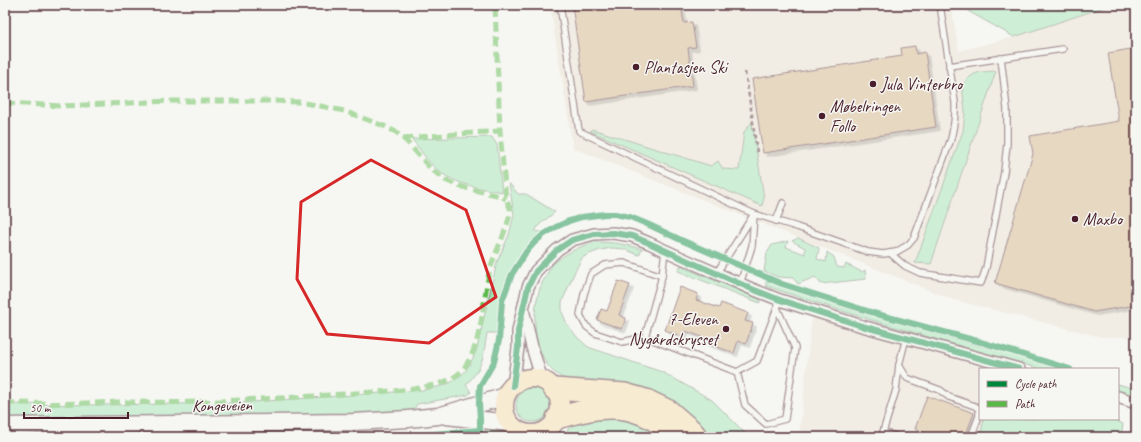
<svg xmlns="http://www.w3.org/2000/svg" width="1141" height="442" viewBox="0 0 1141 442" font-family="Caveat,sans-serif">
<defs>
<filter id="shadow"><feDropShadow dx="3.5" dy="3.5" stdDeviation="0" flood-color="#0004"/></filter>
</defs>
<rect width="100%" height="100%" fill="#f6f6f2"/>
<filter id="ink" filterUnits="userSpaceOnUse"><feTurbulence type="fractalNoise" baseFrequency=".025" numOctaves="2"/><feDisplacementMap in="SourceGraphic" scale="8" xChannelSelector="R" yChannelSelector="G"/><feConvolveMatrix kernelMatrix="1 2 1 2 8 2 1 2 1" color-interpolation-filters="sRGB"/></filter>
<g filter="url(#ink)">
<g fill="#ece2d2">
<polygon points="550,5 951,5 959,51 1014,37 1111,5 1136,5 1136,337 1101,337 954,300 573,148"/>
<polygon points="812,317 989,369 980,369 980,419 984,419 980,437 799,437"/>
</g>
<g fill="#9de5b3" stroke="#74826f">
<polygon points="969,5 1111,5 1014,37 968,11"/>
<path d="M996,71L931,264L915,263L963,131L965,112L962,85C974,71 978,72 996,71Z"/>
<polygon points="752,122 764,198 762,206 590,131 592,129 711,166 718,161 723,169 739,170 744,132"/>
<path d="M492,137L497,145L502,192C478,188 451,184 433,166C425,158 419,148 412,139Z"/>
<path d="M509,183L518,194H526L555,212L539,225L535,231L542,232L512,267L500,301L497,333H487C483,358 484,365 466,385L471,392L468,395L417,404L413,411L348,414L5,419V404L103,405L238,403L424,390C454,384 466,379 477,348L497,262L509,235L514,215Z"/>
<polygon points="798,238 819,248 817,259 826,262 827,252 834,257 837,267 844,268 846,264 862,272 865,270 866,279 821,284 815,277 798,284 793,278 778,277 764,271 767,253 772,245 788,241 786,247 805,254 805,248 792,241"/>
<path d="M595,242C614,242 624,244 642,249L639,255L624,249L612,248L600,250L587,255L582,258L575,271L562,302V312L567,324L577,337L588,347L662,372L712,400L749,437H709L698,424L566,380C559,376 551,371 547,364C531,340 531,300 546,276C548,272 550,268 552,265C564,254 580,246 595,242Z"/>
<polygon points="680,266 760,299 760,303 678,271"/>
<path d="M766,281L852,310L1064,369H1041C949,343 856,317 766,286Z"/>
<polygon points="1118,384 1136,389 1136,396 1118,391"/>
<circle cx="533" cy="405" r="17"/>
<polygon points="627,415 668,437 563,437 570,426 589,419"/>
<polygon points="984,419 1112,419 1123,424 1121,437 980,437"/>
<polygon points="485,428 502,432 509,437 487,437"/>
</g>
<g fill="#d5b388" stroke="#4a1f2b" filter="url(#shadow)">
<polygon points="572,5 681,5 684,23 692,22 696,47 688,48 693,86 586,102"/>
<polygon points="915,46 916,54 925,52 936,127 763,153 752,79 902,56 901,48"/>
<polygon points="1136,48 1136,305 1094,312 995,283 1033,154 1030,136 1119,121 1108,53"/>
<polygon points="618,281 630,285 619,315 626,318 622,329 597,320 601,309 607,311"/>
<polygon points="680,287 698,294 696,300 719,308 721,303 748,313 745,321 753,323 746,344 738,341 734,353 706,343 708,339 685,331 683,337 665,330"/>
<polygon points="927,396 974,413 965,437 937,437 915,429"/>
</g>
<g fill="none" stroke-linecap="round" stroke-linejoin="round">
<defs>
<g id="lane">
<path d="M560,5L579,131L754,214L797,227L868,252L883,254L896,252L908,245L914,238L951,139C954,126 956,115 955,102L940,5"/>
<polyline points="949,66 1063,49"/>
<polyline points="776,221 783,203"/>
<polyline points="665,250 662,276 645,337 737,372 757,361 780,300"/>
<polyline points="890,253 905,266 920,273 981,283 986,268 1004,172 1007,144 1007,109 1001,58"/>
<polyline points="716,274 754,214 752,246 740,284"/>
<polyline points="645,337 622,342 595,333 586,326 580,315 584,294 591,274 605,265 624,263 662,276"/>
<polyline points="899,365 907,378 940,390 949,397 975,406 979,409 979,416 971,437"/>
<polyline points="737,372 745,405 766,424 785,419 795,348 777,308"/>
<polyline points="898,437 883,432 896,390 899,365 906,338"/>
</g>
<g id="street">
<polyline points="523,309 532,347 542,380"/>
<polyline points="513,386 518,348 518,331 528,287 536,271 557,250 572,240 594,234 613,233 632,236 649,243 686,260 752,289 780,300 862,326 1019,369"/>
<polyline points="1118,397 1136,403"/>
</g>
<g id="secondary">
<polyline points="446,416 510,423"/>
<polyline points="5,426 353,422 408,419 438,416 506,396"/>
</g>
<circle id="primary" cx="532" cy="406" r="28"/>
<g id="highway">
<polyline points="554,389 625,394 646,400 669,411 691,430 697,437"/>
<path d="M557,418C606,403 637,401 677,437"/>
</g>
</defs>
<use href="#lane" stroke="#4a1f2b" stroke-width="8"/>
<use href="#street" stroke="#4a1f2b" stroke-width="14"/>
<use href="#secondary" stroke="#4a1f2b" stroke-width="19"/>
<use href="#primary" stroke="#4a1f2b" stroke-width="21"/>
<use href="#highway" stroke="#4a1f2b" stroke-width="24"/>
<polyline stroke="#4a1f2b" stroke-width="2.5" stroke-dasharray="4 3" stroke-linecap="butt" points="745,72 752,115 757,153"/>
<use href="#lane" stroke="#f6f6f2" stroke-width="5.5"/>
<use href="#street" stroke="#f6f6f2" stroke-width="11"/>
<use href="#secondary" stroke="#f6f6f2" stroke-width="16"/>
<use href="#primary" stroke="#f9deab" stroke-width="18"/>
<use href="#highway" stroke="#f9deab" stroke-width="21"/>
<g stroke="#58b947" stroke-width="5" stroke-dasharray="10 5" stroke-linecap="butt">
<polyline points="5,103 62,106 173,101 274,101 299,102 316,105 344,111 384,126 396,132 408,143 430,168 445,180 454,184 466,188 500,196 506,199"/>
<polyline points="403,138 500,131"/>
<path d="M5,403C32,403 59,404 86,403C100,403 114,402 128,402C150,402 173,403 195,402C249,400 303,397 357,393C383,391 437,391 457,375C481,356 482,307 488,279C489,273 491,268 492,263C496,251 512,219 510,208C509,205 507,202 506,199L500,131L495,5"/>
</g>
<defs>
<g id="cycleway">
<polyline points="513,386 518,348 518,331 528,287 536,271 557,250 572,240 594,234 613,233 632,236 649,243 686,260 752,289 780,300 862,326 1019,369"/>
<polyline points="400,437 480,430"/>
<polyline points="482,437 480,430 480,419 479,403 480,386 494,362 499,340 502,301 512,274 526,252 534,243 543,235 556,227 569,221 582,217 605,214 615,214 630,217 647,224 681,240 782,284 877,314 981,342 1070,369"/>
</g>
</defs>
<use href="#cycleway" stroke="#f6f6f2" stroke-width="8"/>
<use href="#cycleway" stroke="#00873e" stroke-width="6"/>
</g>
</g>
<path d="M0 0H1141V442H0ZM371,160L466,210L496,297L429,343L327,334L297,279L301,202Z" fill="#f6f6f2" fill-opacity=".55" fill-rule="evenodd"/>
<path fill="none" stroke="#d62828" stroke-width="3" stroke-linejoin="round" d="M371,160L466,210L496,297L429,343L327,334L297,279L301,202Z"/>
<g fill="#4a1f2b" stroke="#f6f6f2" stroke-width="1.5">
<circle cx="636" cy="67" r="4"/>
<circle cx="873" cy="84" r="4"/>
<circle cx="822" cy="116" r="4"/>
<circle cx="1075" cy="219" r="4"/>
<circle cx="726" cy="329" r="4"/>
</g>
<g text-anchor="middle" stroke-width="3" stroke-linejoin="round" paint-order="stroke">
<g font-size="17" fill="#4a1f2b" stroke="#f6f6f2" text-anchor="start">
<text x="644" y="73">Plantasjen Ski</text>
<text x="881" y="90">Jula Vinterbro</text>
<text x="830" y="112">Møbelringen<tspan x="830" dy="20">Follo</tspan></text>
<text x="1083" y="225">Maxbo</text>
<text x="718" y="325" text-anchor="end">7-Eleven<tspan x="718" dy="20">Nygårdskrysset</tspan></text>
</g>
<g font-size="17" fill="#4a1f2b" stroke="#f6f6f2">
<text transform="translate(222 405) rotate(-1)" y="6">Kongeveien</text>
</g>
</g>
<rect width="1141" height="442" fill="none" stroke="#f6f6f2" stroke-width="20"/>
<rect x="10" y="10" width="1121" height="422" fill="none" stroke="#4a1f2b" stroke-width="1.5" filter="url(#ink)"/>
<rect x="979" y="368" width="140" height="52" fill="#f6f6f2" stroke="#b1a0a2"/>
<rect x="987" y="381" width="20" height="6" fill="#00873e" stroke="#b1a0a2"/>
<text x="1015" y="388" font-size="12" fill="#4a1f2b">Cycle path</text>
<rect x="987" y="401" width="20" height="6" fill="#58b947" stroke="#b1a0a2"/>
<text x="1015" y="408" font-size="12" fill="#4a1f2b">Path</text>
<path d="M24 412v6h104v-6" fill="none" stroke="#4a1f2b" stroke-width="2"/>
<text x="30" y="412" font-size="12" fill="#4a1f2b" stroke="#f6f6f2" stroke-width="3" paint-order="stroke">50 m</text>
</svg>
